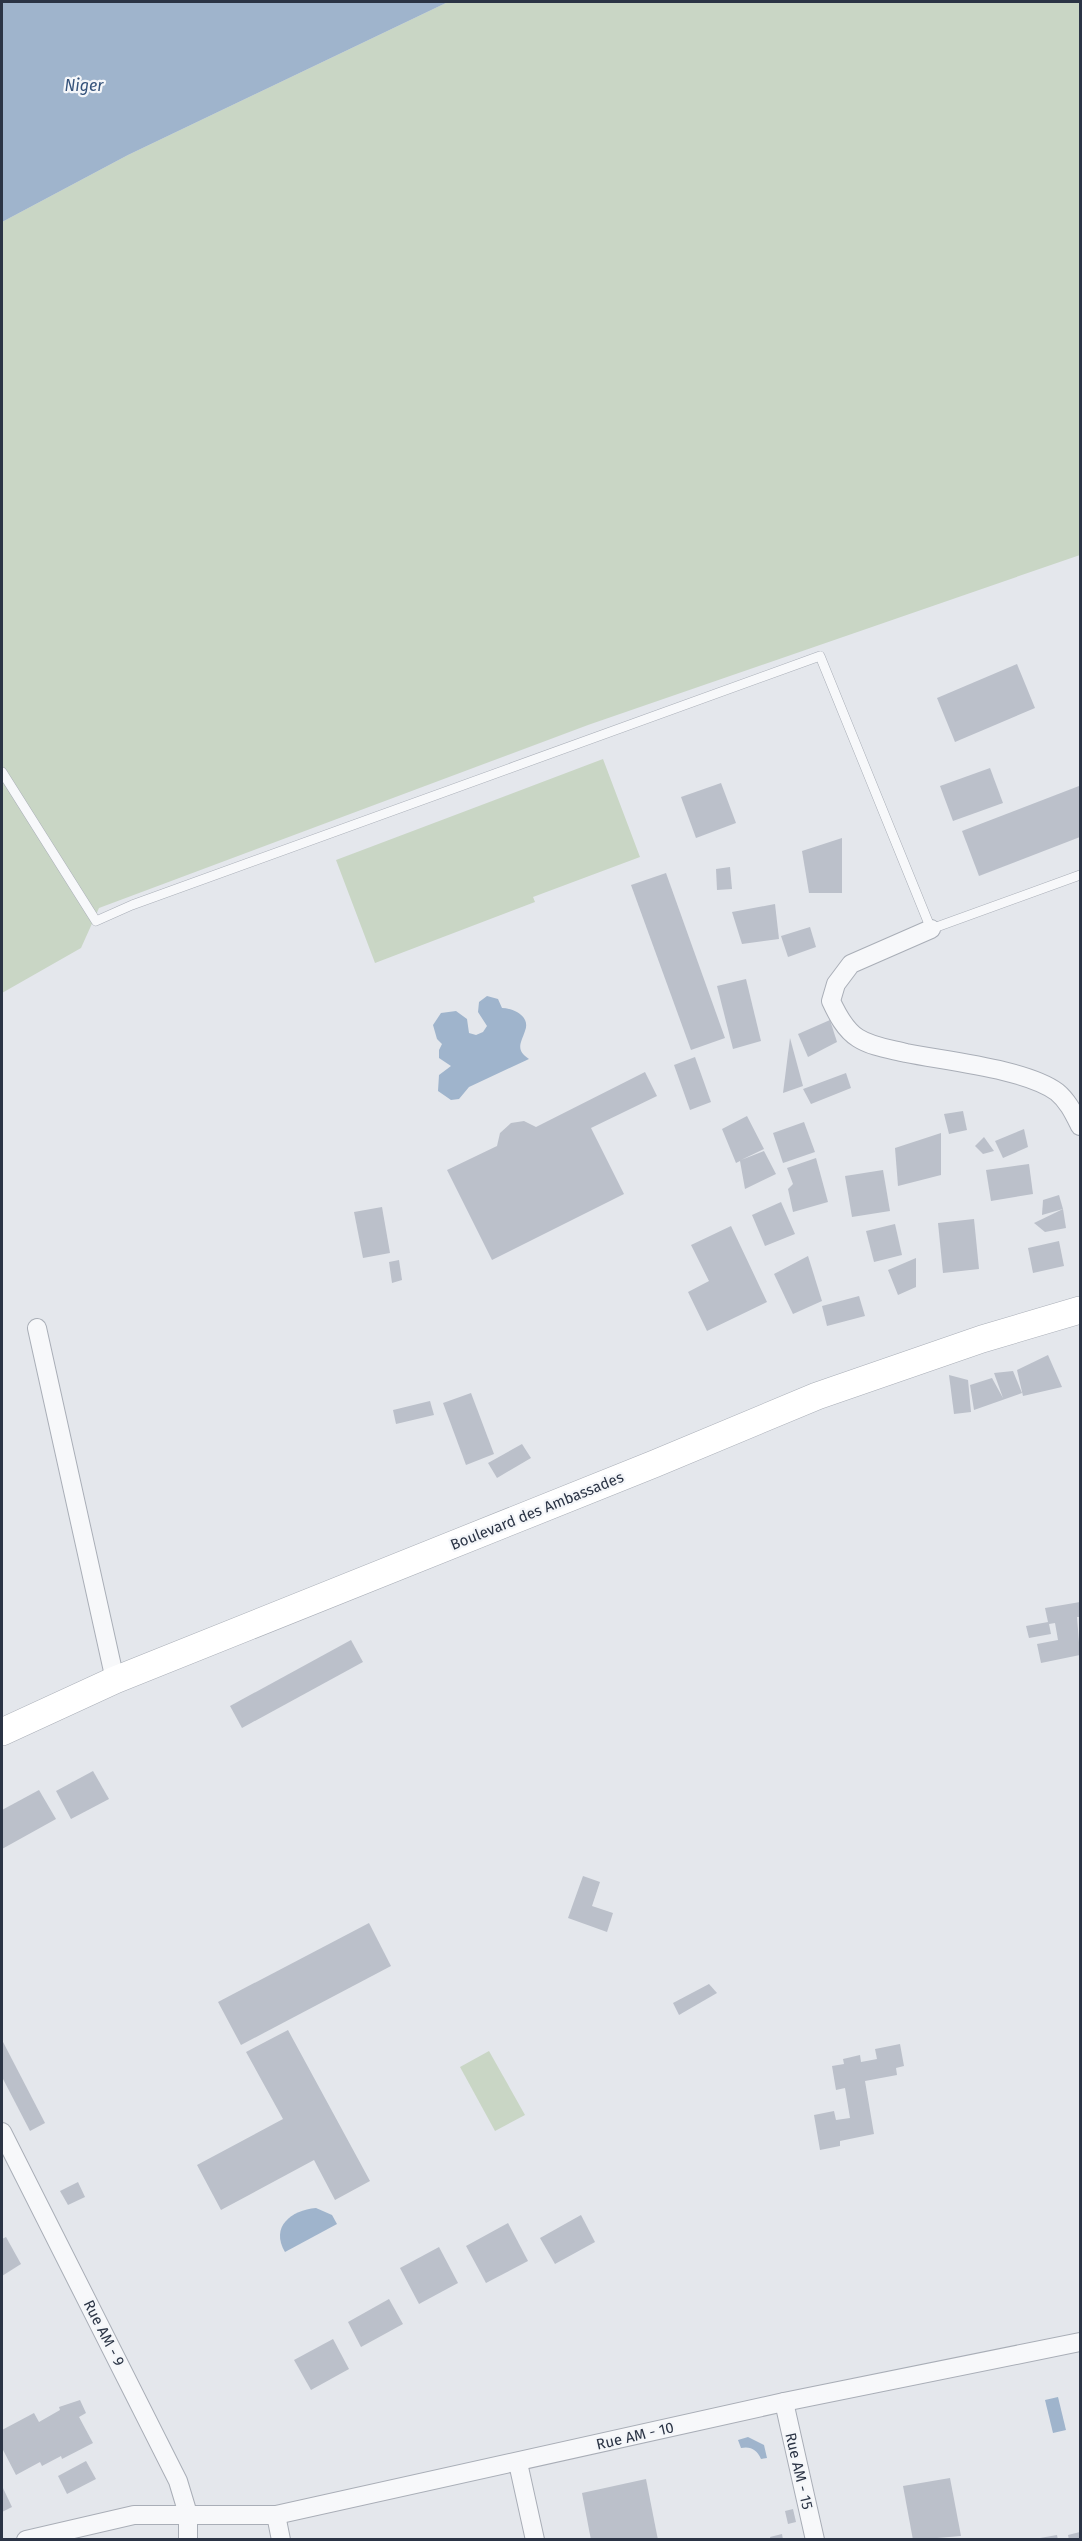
<svg xmlns="http://www.w3.org/2000/svg" width="1082" height="2541" viewBox="0 0 1082 2541" font-family="'Fira Sans',sans-serif">
<rect width="100%" height="100%" fill="#e4e7ec"/>
<g fill="#c9d6c5">
<polygon points="448,2 1080,2 1080,555 588,725 99,908 81,948 2,993 2,222 128,155"/>
<polygon points="603,759 640,857 533,897 535,902 375,963 336,860"/>
<polygon points="489,2051 525,2115 495,2131 460,2067"/>
</g>
<g fill="#9fb4cc">
<polygon points="2,2 448,2 128,155 2,222"/>
<path d="M487,996L498,999L502,1008C513,1008 531,1016 525,1031C521,1043 515,1050 529,1059L469,1087L459,1099L451,1100L438,1091L439,1075L451,1066L439,1058V1050L442,1044L437,1039L433,1025L441,1013L456,1011L467,1019L469,1033L476,1035L483,1032L487,1026L478,1012L479,1002Z"/>
<path d="M316,2208L332,2215L337,2224L285,2252C270,2227 291,2210 316,2208Z"/>
<polygon points="1058,2397 1066,2430 1053,2433 1045,2400"/>
<path d="M748,2437L764,2445L767,2458L761,2459C757,2450 751,2446 741,2448L738,2440Z"/>
</g>
<g fill="#bbc0ca">
<polygon points="1017,664 1035,708 955,742 937,698"/>
<polygon points="990,768 1003,803 953,821 940,786"/>
<polygon points="721,783 736,823 696,838 681,797"/>
<polygon points="1079,786 1080,837 979,876 962,831"/>
<polygon points="842,838 842,893 809,893 802,851"/>
<polygon points="730,867 732,889 717,890 716,869"/>
<polygon points="666,873 725,1038 691,1050 631,885"/>
<polygon points="775,904 779,939 742,944 732,912"/>
<polygon points="810,927 816,947 788,957 781,936"/>
<polygon points="746,979 761,1041 733,1049 717,986"/>
<polygon points="830,1020 837,1042 808,1057 798,1034"/>
<polygon points="790,1038 803,1086 783,1093"/>
<polygon points="695,1057 711,1102 690,1110 674,1065"/>
<polygon points="645,1072 657,1096 591,1128 624,1194 492,1260 447,1170 497,1146 500,1133 511,1123 524,1121 536,1127"/>
<polygon points="846,1073 851,1088 811,1104 803,1089"/>
<polygon points="963,1111 967,1130 949,1134 944,1114"/>
<polygon points="747,1116 764,1149 741,1160 764,1151 776,1174 745,1189 740,1161 736,1163 722,1129"/>
<polygon points="804,1122 815,1152 783,1163 773,1133"/>
<polygon points="1024,1129 1028,1147 1003,1158 995,1141"/>
<polygon points="941,1133 941,1175 898,1186 895,1148"/>
<polygon points="984,1137 994,1151 983,1154 975,1146"/>
<polygon points="816,1158 828,1202 793,1212 788,1189 793,1184 787,1168"/>
<polygon points="1029,1164 1033,1194 991,1201 986,1170"/>
<polygon points="883,1170 890,1211 852,1217 845,1176"/>
<polygon points="1059,1195 1063,1209 1042,1215 1043,1200"/>
<polygon points="781,1202 795,1234 765,1246 752,1215"/>
<polygon points="382,1207 390,1253 363,1258 354,1212"/>
<polygon points="1063,1209 1066,1228 1045,1232 1034,1223"/>
<polygon points="974,1219 979,1269 943,1273 938,1223"/>
<polygon points="895,1224 902,1255 874,1262 866,1231"/>
<polygon points="731,1226 767,1302 707,1331 688,1292 709,1281 691,1245"/>
<polygon points="1059,1241 1064,1266 1033,1273 1028,1248"/>
<polygon points="808,1256 822,1301 793,1314 774,1274"/>
<polygon points="916,1258 916,1287 898,1295 888,1270"/>
<polygon points="399,1260 402,1280 392,1283 389,1262"/>
<polygon points="859,1296 865,1316 827,1326 822,1306"/>
<polygon points="1048,1355 1062,1387 1023,1396 1017,1370"/>
<polygon points="1013,1371 1022,1393 974,1410 970,1385 992,1378 1003,1398 994,1373"/>
<polygon points="949,1375 968,1380 971,1412 954,1414"/>
<polygon points="471,1393 494,1454 466,1465 443,1403"/>
<polygon points="430,1401 434,1415 396,1424 393,1410"/>
<polygon points="522,1444 531,1458 497,1478 488,1463"/>
<polygon points="1080,1602 1080,1617 1077,1617 1080,1655 1041,1663 1037,1644 1058,1640 1055,1623 1049,1624 1051,1634 1029,1638 1026,1626 1048,1622 1045,1608"/>
<polygon points="351,1640 363,1662 242,1728 230,1706"/>
<polygon points="93,1771 109,1799 71,1819 56,1791"/>
<polygon points="39,1790 56,1819 2,1849 2,1810"/>
<polygon points="583,1876 600,1882 592,1906 613,1913 607,1932 568,1918"/>
<polygon points="369,1923 391,1966 241,2045 218,2002"/>
<polygon points="709,1984 717,1993 679,2015 673,2003"/>
<polygon points="288,2030 370,2181 335,2200 314,2160 221,2210 197,2165 283,2119 246,2052"/>
<polygon points="2,2040 45,2123 30,2131 2,2077"/>
<polygon points="900,2044 904,2066 896,2068 897,2075 865,2081 874,2134 840,2141 840,2146 820,2150 814,2115 834,2111 836,2120 850,2118 845,2088 836,2090 832,2066 844,2064 843,2059 860,2055 861,2062 877,2059 875,2049"/>
<polygon points="78,2182 85,2197 68,2205 60,2191"/>
<polygon points="581,2215 595,2242 555,2264 540,2238"/>
<polygon points="508,2223 528,2261 486,2283 466,2246"/>
<polygon points="6,2237 21,2264 2,2276 2,2239"/>
<polygon points="439,2247 458,2283 419,2304 400,2268"/>
<polygon points="389,2299 403,2324 361,2347 348,2322"/>
<polygon points="333,2339 349,2369 311,2390 294,2360"/>
<polygon points="80,2400 86,2413 79,2417 93,2443 62,2459 61,2456 42,2466 40,2462 16,2475 2,2448 2,2430 34,2413 39,2422 60,2410 59,2407"/>
<polygon points="86,2461 96,2479 67,2494 58,2476"/>
<polygon points="950,2478 961,2536 913,2540 903,2486"/>
<polygon points="646,2479 658,2540 591,2540 582,2493"/>
<polygon points="2,2486 12,2507 2,2512"/>
<polygon points="793,2509 796,2522 788,2524 785,2511"/>
<polygon points="1080,2532 1080,2540 1069,2540 1068,2535"/>
<polygon points="782,2534 783,2540 771,2540 770,2537"/>
<polygon points="1057,2535 1058,2540 1040,2540 1040,2538"/>
</g>
<g fill="none" stroke-linecap="round" stroke-linejoin="round">
<defs>
<polyline id="lane" points="2,772 96,921 132,905 820,656 931,929 1080,875"/>
<g id="street">
<path d="M931,929L851,964L836,984L831,1001C837,1014 845,1030 858,1038C872,1047 890,1049 906,1053C945,1061 1026,1069 1057,1092C1068,1101 1074,1114 1080,1126"/>
<polyline points="37,1328 115,1680"/>
<polyline points="2,2132 178,2481 188,2514 188,2540"/>
<polyline points="784,2402 815,2540"/>
<polyline points="518,2463 535,2540"/>
<polyline points="276,2515 281,2540"/>
<polyline points="26,2540 134,2515 276,2515 784,2402 1080,2342"/>
</g>
<polyline id="secondary" points="2,1732 115,1680 654,1464 817,1396 982,1339 1080,1310"/>
</defs>
<use href="#lane" stroke="#a9aeb7" stroke-width="10"/>
<use href="#street" stroke="#a9aeb7" stroke-width="20"/>
<use href="#secondary" stroke="#a9aeb7" stroke-width="28"/>
<use href="#lane" stroke="#f7f8fa" stroke-width="9"/>
<use href="#street" stroke="#f7f8fa" stroke-width="18"/>
<use href="#secondary" stroke="#fff" stroke-width="27"/>
</g>
<g text-anchor="middle" stroke-width="4.5" stroke-linejoin="round" paint-order="stroke">
<g font-size="15" fill="#2b3445" stroke="#f4f6f9">
<text transform="translate(537 1511) rotate(-22)" y="5">Boulevard des Ambassades</text>
<text transform="translate(104 2333) rotate(63)" y="5">Rue AM - 9</text>
<text transform="translate(635 2436) rotate(-13)" y="5">Rue AM - 10</text>
<text transform="translate(799 2471) rotate(77)" y="5">Rue AM - 15</text>
</g>
<g font-size="16" font-style="italic" fill="#34527a" stroke="#f4f6f9">
<text x="84" y="91">Niger</text>
</g>
</g>
<rect width="1082" height="2541" fill="none" stroke="#2b3445" stroke-width="6"/>
</svg>
